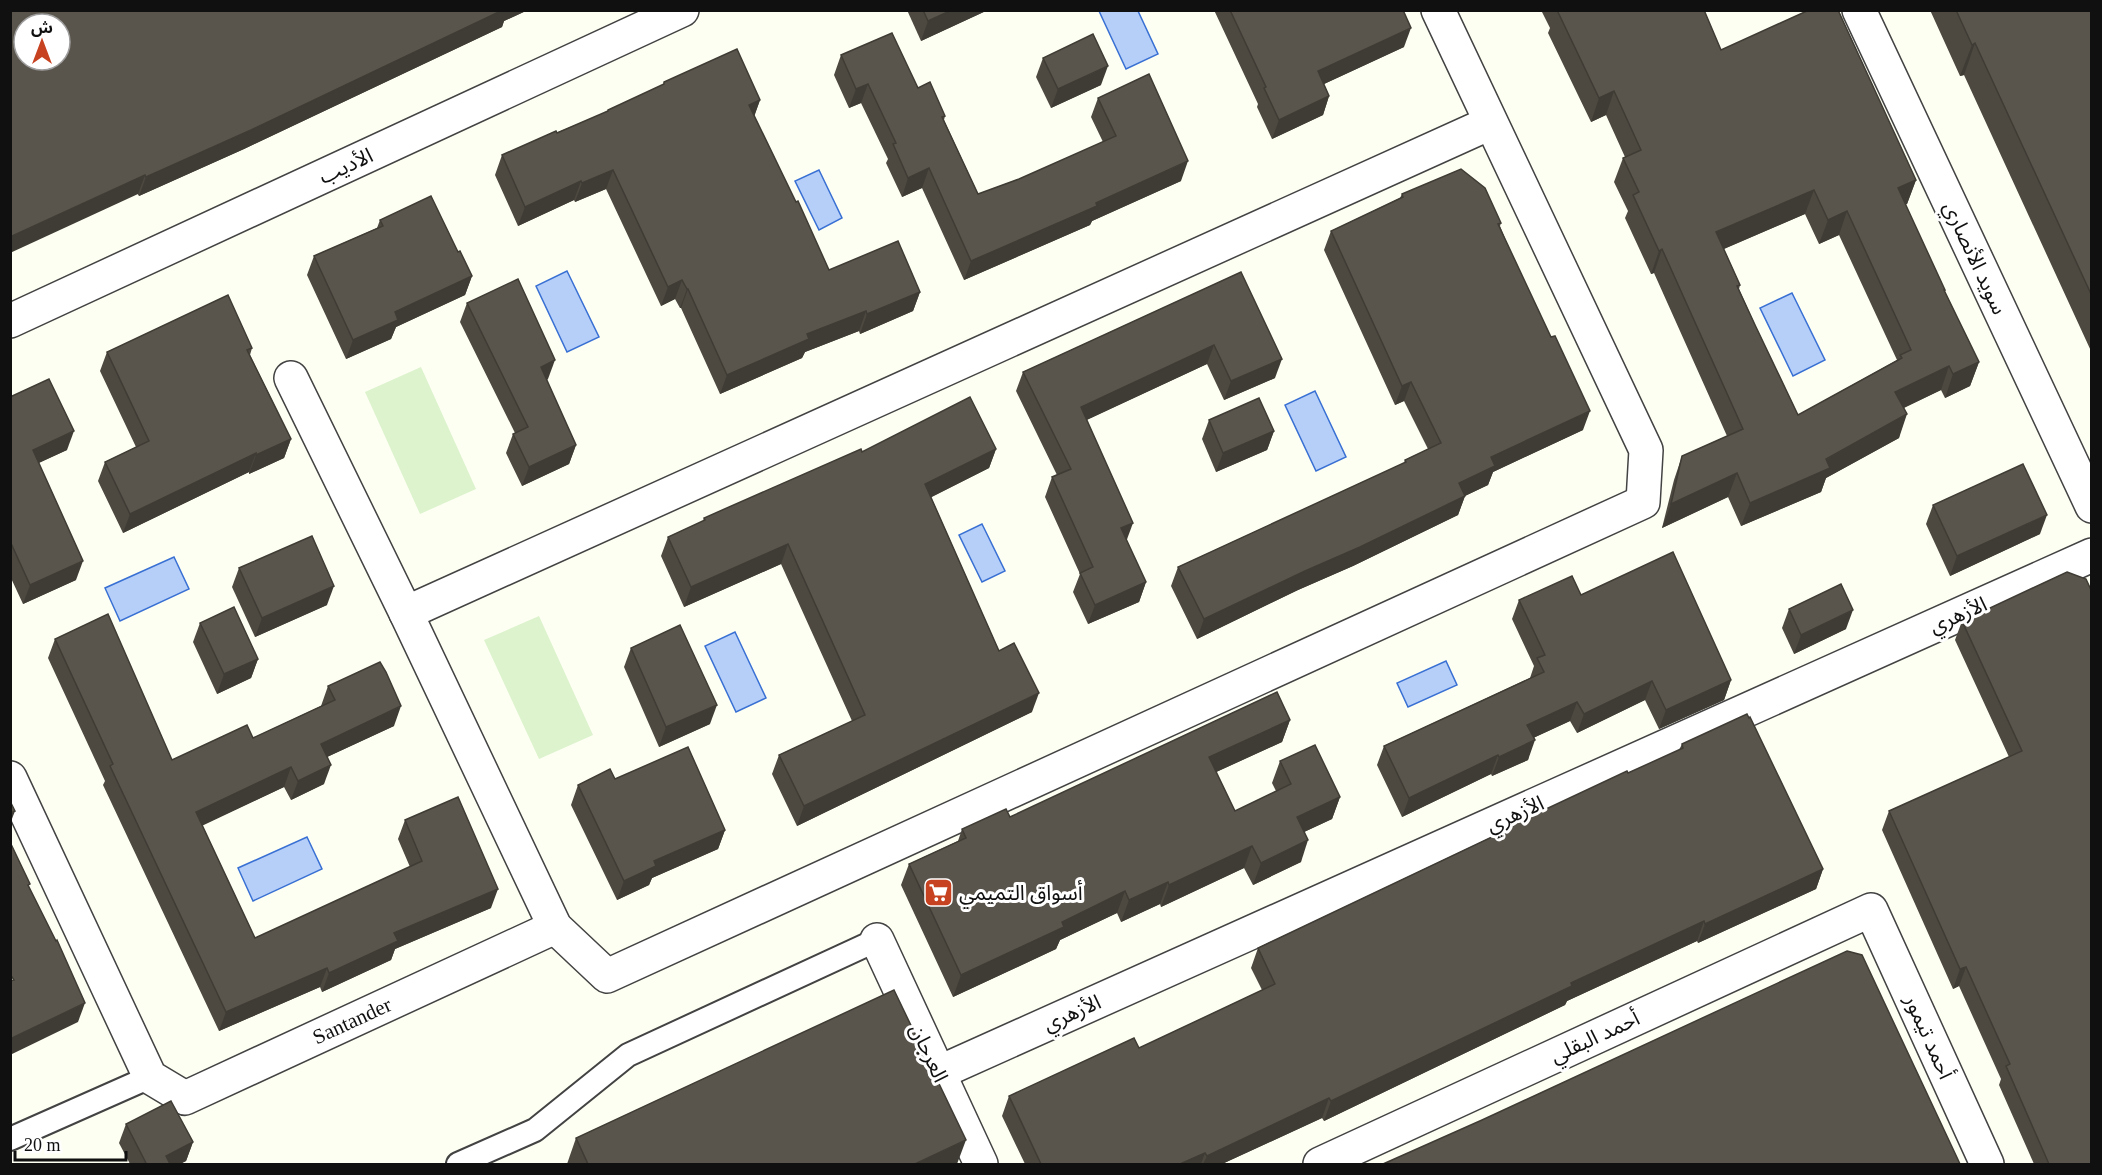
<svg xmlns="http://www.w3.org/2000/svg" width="2102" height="1175" viewBox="0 0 2102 1175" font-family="'Times New Roman','Noto Sans Arabic',serif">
<rect width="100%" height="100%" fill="#fefff3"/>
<g fill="#dcf3cd">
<polygon points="421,367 476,489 420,514 365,392"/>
<polygon points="539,616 593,735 539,759 484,640"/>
</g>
<g fill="#b6cff9" stroke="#3970d3" stroke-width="1.5">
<polygon points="1099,11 1138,11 1158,54 1126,69"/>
<polygon points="819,170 842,218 819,230 795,181"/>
<polygon points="567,271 599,337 567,352 536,286"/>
<polygon points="1792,293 1825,360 1793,376 1760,308"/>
<polygon points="1315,391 1346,457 1316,471 1285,405"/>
<polygon points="982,524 1005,571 982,582 959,535"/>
<polygon points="174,557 189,589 120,621 105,588"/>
<polygon points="735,632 766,698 736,712 705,646"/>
<polygon points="1446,661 1457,685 1408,707 1397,683"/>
<polygon points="307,837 322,869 253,901 238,868"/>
</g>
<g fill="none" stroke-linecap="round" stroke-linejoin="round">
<defs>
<g id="lane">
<polyline points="10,1139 150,1077"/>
<polyline points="458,1164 535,1130 628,1055 877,940"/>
</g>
<g id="street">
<polyline points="1859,10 2092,506"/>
<polyline points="10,321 682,10"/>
<polyline points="291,378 406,613 555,927 607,976 1643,502 1646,450 1438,10"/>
<polyline points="406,613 1490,123"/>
<path id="s1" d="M10,778L150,1077L185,1098L555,927"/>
<polyline points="877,940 981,1164"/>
<polyline points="938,1073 2092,555"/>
<polyline points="1320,1164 1871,910 1987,1164"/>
</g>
</defs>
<use href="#lane" stroke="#434343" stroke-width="26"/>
<use href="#street" stroke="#434343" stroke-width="36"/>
<use href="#lane" stroke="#fff" stroke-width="22"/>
<use href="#street" stroke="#fff" stroke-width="33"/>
</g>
<g fill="#4d4941" fill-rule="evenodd">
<polygon points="10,10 528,10 504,21 502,27 244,149 139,196"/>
<polygon points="907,10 988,10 921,41"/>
<polygon points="1214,10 1403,10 1404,47 1324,84 1329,96 1323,115 1272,139 1257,107 1258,104"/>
<path d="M1541,10H1619L1721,50L1916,180L1907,204H1905L1945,292L1979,362L1970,386L1945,398L1941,390L1904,408L1899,438L1826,478L1821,492L1741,526L1728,497L1662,528L1674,480L1682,456L1727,436L1654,273L1651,274L1625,218L1628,211L1614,182L1623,158L1625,157L1606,115L1591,122L1548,33L1550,28ZM1805,214L1819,244L1839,235L1897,360L1798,415L1756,327L1739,289L1740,285L1724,249Z"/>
<polygon points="1930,10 2091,10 2091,351 1964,75 1960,76"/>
<polygon points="841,55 918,88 945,116 944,120 978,194 1019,179 1103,142 1091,117 1098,98 1181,181 1092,221 1090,225 964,280 922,188 902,197 886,163 888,159 861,103 849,108 834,75"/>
<polygon points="1043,58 1101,85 1051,108 1036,77"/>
<polygon points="664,82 760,100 754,116 829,270 920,292 913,311 860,334 859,331 805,352 802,358 720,394 681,308 680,308 675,299 661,306 606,189 575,202 574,200 518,226 495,175 502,155 607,112 608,110 663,85"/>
<polygon points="1402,194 1501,223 1500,226 1583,430 1493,472 1488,485 1465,496 1458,515 1353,566 1298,590 1197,639 1171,586 1178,567 1404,463 1405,460 1428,449 1404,401 1395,405 1324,250 1331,231 1400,198"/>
<polygon points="380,220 458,252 472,276 465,295 396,327 391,339 346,359 307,275 314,256 377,228"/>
<polygon points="1241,272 1275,378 1224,400 1207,364 1086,420 1126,540 1146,582 1139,602 1088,624 1073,592 1080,574 1045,497 1052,477 1057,475 1016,391 1023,372"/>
<polygon points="467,303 548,379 546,380 576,445 569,464 522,486 506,453 513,434 515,433 460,322"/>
<polygon points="252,348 250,355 291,439 284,458 249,474 249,472 123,533 98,481 105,462 136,447 100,371 107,352"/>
<polygon points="10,397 67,450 38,463 76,580 23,604 10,576"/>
<polygon points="1209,420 1274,431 1267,450 1216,472 1202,439"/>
<polygon points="996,449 989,468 931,497 999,651 1032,712 797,826 772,774 779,755 852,721 781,564 684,607 661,556 668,537 703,521 704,518"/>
<polygon points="1933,505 2040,534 1950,576 1926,524"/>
<polygon points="239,568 327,605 255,637 232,587"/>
<polygon points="2067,572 2091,1164 2034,1164 1999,1085 2001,1079 1959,986 1953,989 1882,830 1889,811 2009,757 1955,640 1962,621"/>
<polygon points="1581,595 1731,680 1724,700 1659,729 1645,700 1577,733 1570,721 1533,738 1528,760 1492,776 1491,774 1402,817 1377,765 1384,746 1530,678 1534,666 1512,619 1519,600"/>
<polygon points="1789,609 1846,629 1794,654 1782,628"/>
<polygon points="200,623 258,659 251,678 217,694 193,642"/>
<polygon points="55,639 172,760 253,738 321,706 328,686 394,726 327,757 324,784 291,800 284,787 202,825 255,938 410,867 398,839 405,820 491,908 395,949 391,960 322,992 320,987 219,1031 103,785 105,781 48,658"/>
<polygon points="631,648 710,724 659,747 624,667"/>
<polygon points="1290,720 1282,742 1216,772 1235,811 1276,791 1272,783 1280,761 1340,797 1332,819 1304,832 1301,862 1253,885 1244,868 1161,907 1160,904 1121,922 1117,913 1060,940 1056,949 953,997 901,885 909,864 958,841 962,829 1010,817"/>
<polygon points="1682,744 1823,869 1816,889 1698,943 1697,941 1567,1001 1565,1005 1324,1121 1322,1118 1222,1164 1025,1164 1002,1116 1009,1096 1139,1048 1262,990 1251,968 1258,948 1508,829 1510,826 1628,773 1679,750"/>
<polygon points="615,779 725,830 718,849 652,878 649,885 617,900 571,805 578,785"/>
<polygon points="126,1124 193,1142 186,1161 180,1164 130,1164 119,1143"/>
<polygon points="576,1138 957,1164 567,1164"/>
</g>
<g fill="#3f3c35">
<polygon points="503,10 528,10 504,21 502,27 244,149 139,196 146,177"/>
<polygon points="952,10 988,10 921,41 928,21"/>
<polygon points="1411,28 1404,47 1311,90 1318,71"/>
<polygon points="1975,43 1964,75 1960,76 1972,45"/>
<polygon points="1108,66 1101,85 1051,108 1058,89"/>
<polygon points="868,84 861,103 849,108 856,89"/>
<polygon points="1614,91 1606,115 1591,122 1599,98"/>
<polygon points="1329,96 1323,115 1272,139 1279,120"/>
<polygon points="760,100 753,120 749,105"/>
<polygon points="1188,161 1181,181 1092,221 1090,225 964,280 971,261"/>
<polygon points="929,168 922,188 902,197 908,178"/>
<polygon points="613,170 606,189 575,202 582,183"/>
<polygon points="145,175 138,194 10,253 10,237"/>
<polygon points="1916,180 1907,204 1889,212 1898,188"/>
<polygon points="581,181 574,200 518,226 525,207"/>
<polygon points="1814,190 1805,214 1707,256 1716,232"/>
<polygon points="1847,211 1839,235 1819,244 1828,220"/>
<polygon points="1662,249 1654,273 1651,274 1659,251"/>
<polygon points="472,276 465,295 396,327 391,339 346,359 353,340 395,312"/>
<polygon points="682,280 675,299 661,306 668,287"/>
<polygon points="687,289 688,289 681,308 680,308"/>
<polygon points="920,292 913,311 860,334 867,314"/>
<polygon points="866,311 859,331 805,352 802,358 720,394 727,375 807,334"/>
<polygon points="1214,345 1207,364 1074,426 1081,407"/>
<polygon points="1282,359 1275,378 1224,400 1231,381"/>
<polygon points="555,360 548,379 534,386 541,367"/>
<polygon points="1979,362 1970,386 1945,398 1953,374"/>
<polygon points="1949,366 1941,390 1886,416 1895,392"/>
<polygon points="1411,382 1404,401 1395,405 1402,386"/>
<polygon points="1590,411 1583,430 1493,472 1488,485 1452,502 1459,483 1491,457"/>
<polygon points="1907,414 1899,438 1826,478 1821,492 1741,526 1750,503"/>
<polygon points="74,431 67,450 26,469 33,450"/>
<polygon points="1274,431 1267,450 1216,472 1223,453"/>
<polygon points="291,439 284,458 249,474 256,455"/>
<polygon points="576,445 569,464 522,486 529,467"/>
<polygon points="996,449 989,468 918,504 925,484"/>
<polygon points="256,453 249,472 123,533 130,514"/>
<polygon points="1737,473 1728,497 1662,528 1671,504"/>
<polygon points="1465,496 1458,515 1353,566 1298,590 1197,639 1204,619 1305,571"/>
<polygon points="2047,515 2040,534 1950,576 1957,556"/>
<polygon points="1133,523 1126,542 1121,528"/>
<polygon points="788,544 781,564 684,607 691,587"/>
<polygon points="83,561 76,580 23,604 30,585"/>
<polygon points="1146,582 1139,602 1088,624 1095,605"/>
<polygon points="334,586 327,605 255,637 262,618"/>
<polygon points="1853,610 1846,629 1794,654 1801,635"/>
<polygon points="258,659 251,678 217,694 224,674"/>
<polygon points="1731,680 1724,700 1659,729 1666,710"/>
<polygon points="1652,681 1645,700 1577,733 1584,714"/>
<polygon points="1039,693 1032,712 797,826 804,806"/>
<polygon points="1577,702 1570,721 1520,744 1527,725"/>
<polygon points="717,705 710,724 659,747 666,727"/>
<polygon points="401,706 394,726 314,763 321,744"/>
<polygon points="1290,720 1282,742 1201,779 1209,757"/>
<polygon points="1535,740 1528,760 1492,776 1499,757"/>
<polygon points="1498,755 1491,774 1402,817 1409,798"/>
<polygon points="331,765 324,784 291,800 298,781"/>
<polygon points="291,767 284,787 189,832 196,812"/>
<polygon points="1340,797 1332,819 1289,839 1297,817"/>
<polygon points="15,811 10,824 10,813"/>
<polygon points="725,830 718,849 652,878 649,885 617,900 624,881 654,861"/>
<polygon points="1308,840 1301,862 1253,885 1261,863"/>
<polygon points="1252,846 1244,868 1161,907 1169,885"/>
<polygon points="1823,869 1816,889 1698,943 1705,924"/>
<polygon points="1168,882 1160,904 1121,922 1129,900"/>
<polygon points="498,889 491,908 395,949 391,960 322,992 329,973 394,933"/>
<polygon points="1125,891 1117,913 1060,940 1056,949 953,997 961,975 1062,922"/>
<polygon points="1704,921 1697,941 1567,1001 1565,1005 1324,1121 1331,1101 1571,983"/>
<polygon points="1966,967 1959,986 1953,989 1960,969"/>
<polygon points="327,968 320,987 219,1031 226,1012"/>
<polygon points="85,1003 78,1022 10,1055 10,1039"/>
<polygon points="1329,1098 1322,1118 1222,1164 1203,1164 1207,1156"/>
<polygon points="966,1140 957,1164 915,1164"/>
<polygon points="193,1142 186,1161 180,1164 163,1164 166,1156"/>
<polygon points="1205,1153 1201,1164 1180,1164"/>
</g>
<g fill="#5a554c" stroke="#3f3c35" stroke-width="1.5" fill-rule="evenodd">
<path d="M10,10H503L251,130L146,177L145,175L10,237ZM24,24H60V60H24Z"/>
<polygon points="923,10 952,10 928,21"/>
<polygon points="1230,10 1403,10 1411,28 1318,71 1329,96 1279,120 1264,88 1266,87"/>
<path d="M1557,10H1704L1721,50L1809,10H1838L1916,180L1898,188L1945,290H1944L1979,362L1953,374L1949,366L1895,392L1907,414L1826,459L1830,468L1750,503L1737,473L1671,504L1682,456L1743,429L1662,249L1659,251L1633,195L1639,192L1623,158L1641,150L1614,91L1599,98ZM1814,190L1828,220L1847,211L1911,350L1900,355L1902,358L1798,415L1756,327L1737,286L1740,285L1716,232Z"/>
<polygon points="1956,10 2091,10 2091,294 1975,43 1972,45"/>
<polygon points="892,33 918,88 930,82 945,116 942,117 978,194 1019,179 1116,136 1098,98 1149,74 1188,161 1096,203 1097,206 971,261 929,168 908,178 893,144 896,143 868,84 856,89 841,55"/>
<polygon points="1093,34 1108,66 1058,89 1043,58"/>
<polygon points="737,49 760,100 749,105 796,202 798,201 829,270 898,241 920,292 867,314 866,311 807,334 809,339 727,375 688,289 687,289 682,280 668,287 613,170 582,183 581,181 525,207 502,155 556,131 557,133 608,111 608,110 664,84 664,82"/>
<polygon points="1461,169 1485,188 1501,223 1498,224 1551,337 1555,336 1590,411 1491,457 1495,466 1459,483 1465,496 1360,547 1305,571 1204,619 1178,567 1406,462 1405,460 1441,443 1411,382 1402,386 1331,231 1403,197 1402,194"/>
<polygon points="431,196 458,252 460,251 472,276 395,312 398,320 353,340 314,256 383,226 380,220"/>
<polygon points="1241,272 1282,359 1231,381 1214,345 1081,407 1133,523 1121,528 1146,582 1095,605 1080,573 1093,567 1052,477 1071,469 1023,372"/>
<polygon points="518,279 555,360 541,367 576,445 529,467 513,434 528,427 467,303"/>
<polygon points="228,295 252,348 247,350 291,439 256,455 256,453 130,514 105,462 149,441 107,352"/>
<polygon points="49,379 74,431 33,450 83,561 30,585 10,541 10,397"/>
<polygon points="970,397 996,449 925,484 999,651 1014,643 1039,693 804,806 779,755 865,715 788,544 691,587 668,537 705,520 704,518 861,449 862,452"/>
<polygon points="1259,398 1274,431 1223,453 1209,420"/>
<polygon points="2023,464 2047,515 1957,556 1933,505"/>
<polygon points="312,536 334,586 262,618 239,568"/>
<polygon points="1673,552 1731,680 1666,710 1652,681 1584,714 1577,702 1527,725 1535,740 1499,757 1498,755 1409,798 1384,746 1544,672 1537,658 1545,655 1519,600 1572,576 1581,595"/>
<polygon points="2067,572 2086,579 2091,590 2091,1164 2049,1164 2006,1066 2010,1064 1966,967 1960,969 1889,811 2022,751 1962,621"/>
<polygon points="1841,584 1853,610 1801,635 1789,609"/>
<polygon points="234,607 258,659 224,674 200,623"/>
<polygon points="108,614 172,760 247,725 253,738 335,700 328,686 380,662 386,672 401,706 321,744 331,765 298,781 291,767 196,812 255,938 422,861 405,820 458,797 498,889 394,933 398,941 329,973 327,968 226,1012 110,766 113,764 55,639"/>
<polygon points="680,625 717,705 666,727 631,648"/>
<polygon points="1277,692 1290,720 1209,757 1235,811 1291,784 1280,761 1315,745 1340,797 1297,817 1308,840 1261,863 1252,846 1169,885 1168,882 1129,900 1125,891 1062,922 1064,927 961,975 909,864 966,838 962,829 1006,809 1010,817"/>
<polygon points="1747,714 1749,718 1750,717 1823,869 1705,924 1704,921 1571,983 1572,986 1331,1101 1329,1098 1207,1156 1205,1153 1180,1164 1041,1164 1009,1096 1134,1038 1139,1048 1275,984 1258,948 1511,828 1510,826 1627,771 1628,773 1683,748 1682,744"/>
<polygon points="688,747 725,830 654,861 656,866 624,881 578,785 610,769 615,779"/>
<polygon points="10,801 15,811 10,813"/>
<polygon points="10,842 30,884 28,885 56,941 57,940 85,1003 10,1039 10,981 14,980 10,974"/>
<polygon points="1847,951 1862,955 1960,1164 1383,1164 1482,1120"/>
<polygon points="894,990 966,1140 915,1164 588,1164 576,1138"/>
<polygon points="171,1101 193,1142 166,1156 170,1164 143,1164 146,1163 126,1124"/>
</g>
<defs>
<symbol id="supermarket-square" viewBox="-11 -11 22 22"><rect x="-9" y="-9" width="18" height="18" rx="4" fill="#c74221" stroke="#fff"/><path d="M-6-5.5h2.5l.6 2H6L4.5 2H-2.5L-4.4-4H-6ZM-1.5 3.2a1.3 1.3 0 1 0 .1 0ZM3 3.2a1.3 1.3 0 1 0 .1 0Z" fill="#fff"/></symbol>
</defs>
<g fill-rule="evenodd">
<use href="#supermarket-square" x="922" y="876" width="33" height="33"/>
</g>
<g text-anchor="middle" stroke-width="6" stroke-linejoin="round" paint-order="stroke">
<g font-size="21" fill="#101010" stroke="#fff">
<text transform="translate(346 166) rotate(-25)" y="7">الأديب</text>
<text transform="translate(1975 258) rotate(65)" y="7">سويد الأنصاري</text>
<text transform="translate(1958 615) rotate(-24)" y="7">الأزهري</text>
<text transform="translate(1515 814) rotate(-24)" y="7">الأزهري</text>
<text transform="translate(1072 1013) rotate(-24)" y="7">الأزهري</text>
<text dy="7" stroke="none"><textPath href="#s1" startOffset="555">Santander</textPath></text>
<text transform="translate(1595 1037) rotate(-25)" y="7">أحمد البقلي</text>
<text transform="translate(1929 1037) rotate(66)" y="7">أحمد تيمور</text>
<text transform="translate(929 1053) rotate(65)" y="7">العرجان</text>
</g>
<g font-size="21" fill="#101010" stroke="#fff" text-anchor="start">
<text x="959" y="900">أسواق التميمي</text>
</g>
</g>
<rect width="2102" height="1175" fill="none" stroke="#101010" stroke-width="24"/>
<g transform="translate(42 42)"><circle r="28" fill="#ffffff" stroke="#9f9f9f" stroke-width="1.5"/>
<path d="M0-4.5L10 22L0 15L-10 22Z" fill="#c74221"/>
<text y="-9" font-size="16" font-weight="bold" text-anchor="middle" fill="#101010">ش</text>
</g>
<path d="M15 1151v9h111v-9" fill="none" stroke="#101010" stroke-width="3"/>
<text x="24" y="1151" font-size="18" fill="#101010" stroke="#ffffff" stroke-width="4.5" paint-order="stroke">20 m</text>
</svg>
